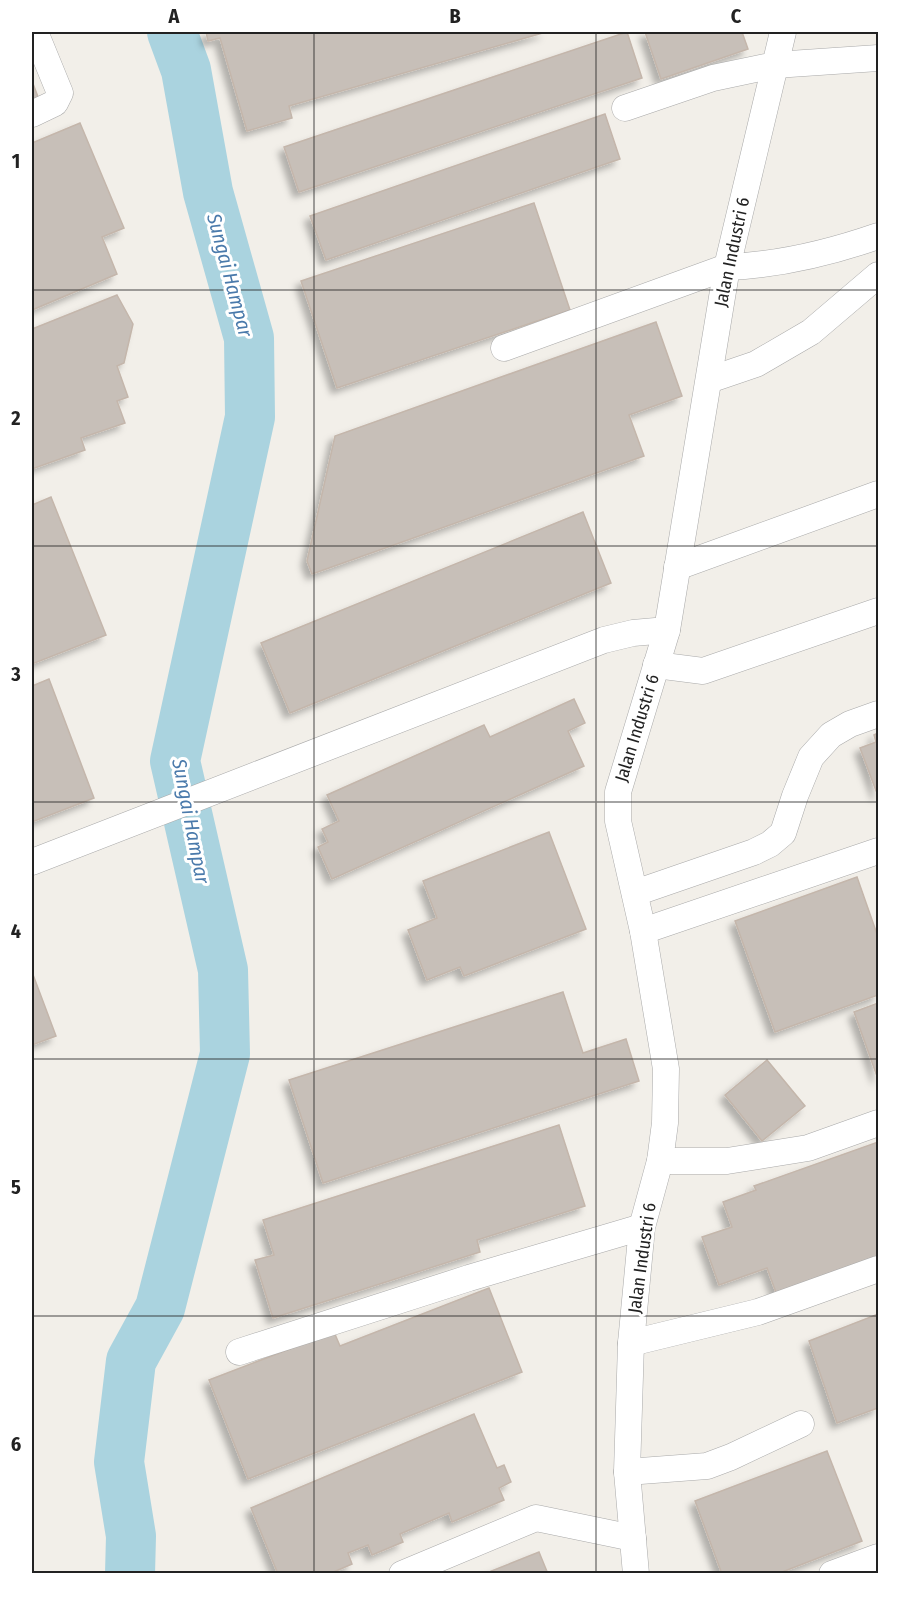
<svg xmlns="http://www.w3.org/2000/svg" width="910" height="1605" viewBox="0 0 910 1605" font-family="'Fira Sans Condensed',sans-serif">
<defs>
<filter id="shadow"><feDropShadow dx="-5.5" dy="5.5" stdDeviation="3" flood-color="#0004"/></filter>
</defs>
<rect width="100%" height="100%" fill="#f2efe9"/>
<g fill="none" stroke-linecap="round" stroke-linejoin="round">
<polyline stroke="#aad3df" stroke-width="50" points="130,1574 131,1536 119,1462 131,1361 160,1308 225,1054 223,970 175,761 250,417 249,338 208,192 186,70 172,32"/>
</g>
<g fill="#c7bfb8" stroke="#c4b6ab" stroke-width="1.5" filter="url(#shadow)">
<polygon points="206,32 546,32 289,106 292,118 247,131 220,38 208,41"/>
<polygon points="627,32 642,78 299,192 284,147"/>
<polygon points="645,32 742,32 748,49 661,79"/>
<polygon points="32,81 38,97 32,100"/>
<polygon points="605,114 620,159 326,260 310,216"/>
<polygon points="80,123 124,228 102,237 117,274 32,310 32,143"/>
<polygon points="534,203 570,310 337,388 301,281"/>
<polygon points="117,295 133,324 124,363 117,366 128,397 117,401 125,423 81,438 85,450 32,469 32,329"/>
<polygon points="656,322 682,396 629,415 644,456 312,574 307,561 335,436"/>
<polygon points="51,497 106,635 32,664 32,505"/>
<polygon points="583,512 611,583 290,713 261,643"/>
<polygon points="49,679 94,798 32,822 32,686"/>
<polygon points="574,699 585,723 568,731 584,766 332,879 318,847 328,842 322,829 339,821 327,795 484,725 490,737"/>
<polygon points="878,733 878,796 860,748 876,742 874,735"/>
<polygon points="549,832 586,929 464,976 460,967 427,980 408,930 437,918 423,881"/>
<polygon points="857,877 878,937 878,995 775,1032 735,921"/>
<polygon points="32,972 56,1036 32,1045"/>
<polygon points="563,992 583,1053 626,1039 639,1081 323,1183 289,1080"/>
<polygon points="878,1003 878,1079 854,1012"/>
<polygon points="767,1060 805,1106 762,1141 725,1095"/>
<polygon points="559,1125 585,1206 477,1240 480,1252 273,1318 255,1260 274,1255 263,1220"/>
<polygon points="878,1142 878,1259 777,1295 767,1268 719,1285 702,1237 732,1227 723,1202 756,1190 754,1186"/>
<polygon points="489,1288 522,1372 248,1479 209,1380 334,1332 340,1346"/>
<polygon points="878,1314 878,1408 837,1423 809,1341"/>
<polygon points="474,1414 497,1468 504,1465 511,1482 499,1488 504,1500 452,1522 449,1513 400,1534 403,1542 372,1555 368,1545 348,1553 352,1564 329,1574 314,1574 313,1572 308,1574 278,1574 251,1508"/>
<polygon points="827,1451 862,1541 777,1574 722,1574 695,1501"/>
<polygon points="539,1552 548,1574 484,1574"/>
</g>
<g fill="none" stroke-linecap="round" stroke-linejoin="round">
<defs>
<g id="minor">
<polyline points="625,108 713,78 775,65 878,58"/>
<polyline points="32,114 55,103 60,93 35,32"/>
<path d="M504,348L727,267C780,265 829,253 878,236"/>
<polyline points="709,380 756,364 811,332 878,275"/>
<polyline points="677,567 878,494"/>
<polyline points="656,665 703,671 878,611"/>
<polyline points="32,862 604,640 633,633 667,630"/>
<polyline points="635,893 754,852 770,844 783,833 795,796 811,757 831,735 850,724 878,714"/>
<polyline points="643,931 878,851"/>
<polyline points="660,1161 727,1161 808,1148 878,1123"/>
<polyline points="631,1343 758,1312 878,1269"/>
<polyline points="239,1352 469,1278 642,1227"/>
<polyline points="627,1472 707,1466 731,1457 801,1424"/>
<polyline points="402,1574 536,1518 633,1538"/>
<polyline points="636,1574 627,1472 631,1343 642,1227 660,1161 665,1123 666,1069 643,931 618,821 618,792 667,630 727,267 783,32"/>
<polyline points="832,1574 878,1557"/>
</g>
</defs>
<use href="#minor" stroke="#a9a9a9" stroke-width="27"/>
<use href="#minor" stroke="#fff" stroke-width="26"/>
</g>
<path fill="none" stroke="#222" stroke-width="1.5" stroke-opacity="0.55" d="M314,32V1574M596,32V1574M32,290H878M32,546H878M32,802H878M32,1059H878M32,1316H878"/>
<g text-anchor="middle" stroke-width="6" stroke-linejoin="round" paint-order="stroke">
<g font-size="18" fill="#222" stroke="#fff">
<text transform="translate(732 252) rotate(-78)" y="6">Jalan Industri 6</text>
<text transform="translate(637 728) rotate(-73)" y="6">Jalan Industri 6</text>
<text transform="translate(642 1258) rotate(-82)" y="6">Jalan Industri 6</text>
</g>
<g font-size="20" font-style="italic" fill="#4a7aab" stroke="#fff">
<text transform="translate(230 275) rotate(75)" y="7">Sungai Hampar</text>
<text transform="translate(191 821) rotate(79)" y="7">Sungai Hampar</text>
</g>
</g>
<rect width="910" height="1605" fill="none" stroke="#ffffff" stroke-width="66"/>
<rect x="33" y="33" width="844" height="1539" fill="none" stroke="#222" stroke-width="2"/>
<g font-size="20" text-anchor="middle" font-weight="bold" fill="#222">
<text x="174" y="23">A</text>
<text x="455" y="23">B</text>
<text x="736" y="23">C</text>
<text x="16" y="168">1</text>
<text x="16" y="425">2</text>
<text x="16" y="681">3</text>
<text x="16" y="938">4</text>
<text x="16" y="1194">5</text>
<text x="16" y="1451">6</text>
</g>
</svg>
